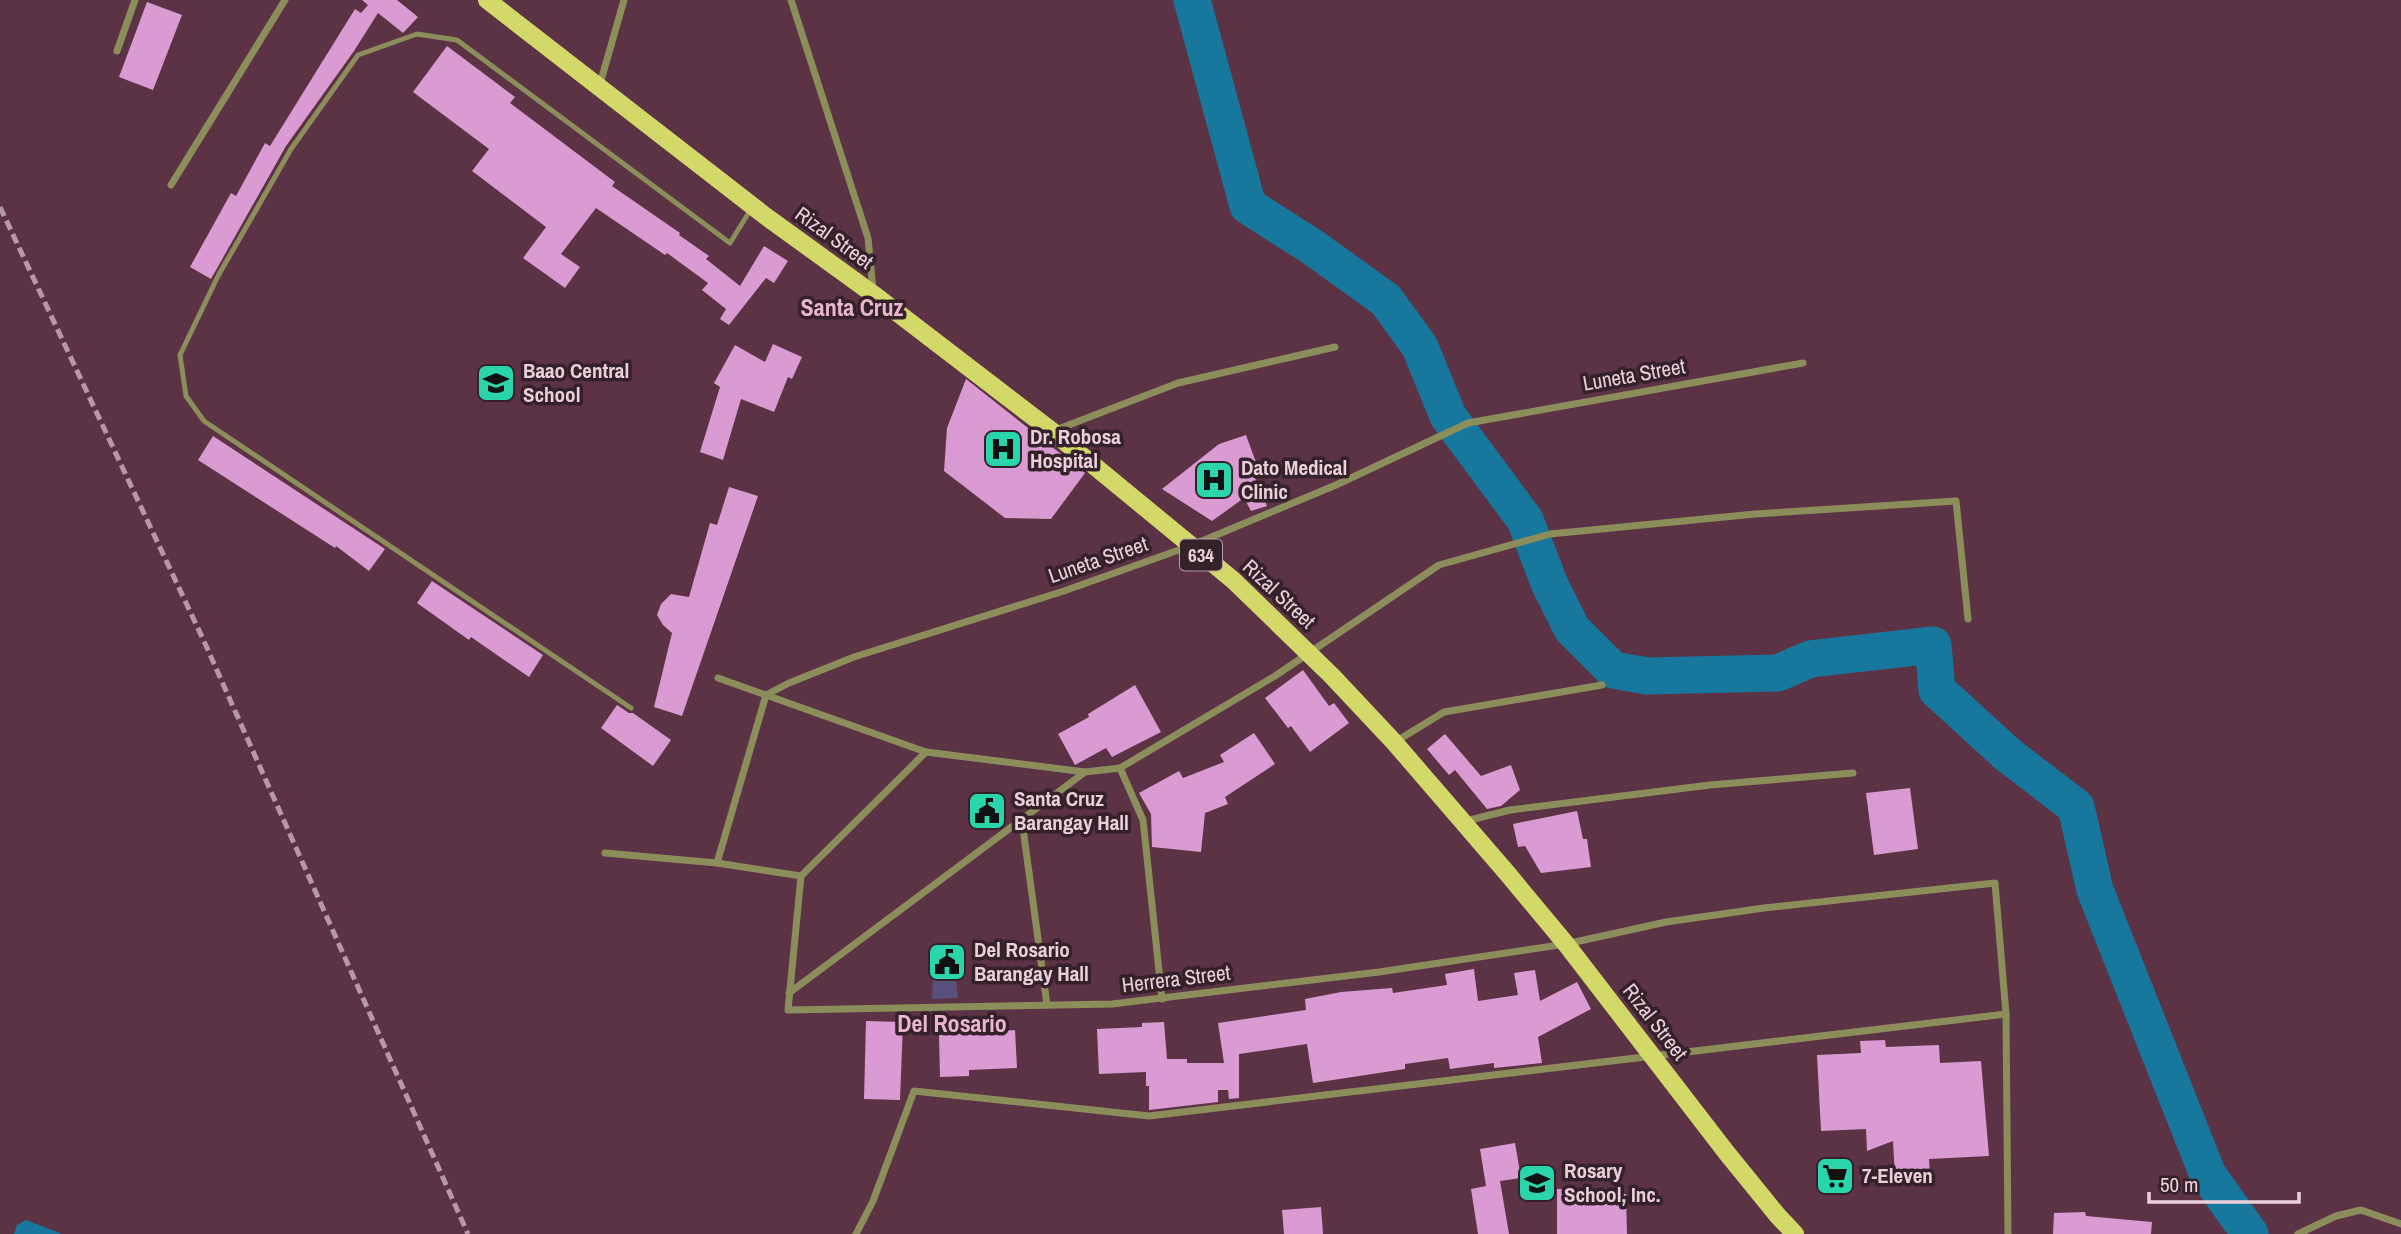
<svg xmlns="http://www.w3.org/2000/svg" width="2401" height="1234" viewBox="0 0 2401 1234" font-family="'Archivo Narrow',sans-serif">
<rect width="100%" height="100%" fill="#5c3245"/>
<polygon fill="#59517c" points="933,971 955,971 958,998 932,999"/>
<polygon fill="#18779d" points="26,1220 62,1234 14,1234 17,1225"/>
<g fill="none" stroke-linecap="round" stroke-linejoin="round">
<polyline stroke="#18779d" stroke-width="37" points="1192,0 1248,206 1311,246 1386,300 1420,347 1448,416 1525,520 1550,585 1572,629 1613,670 1647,676 1778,673 1810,659 1933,645 1937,690 2007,754 2076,807 2095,890 2208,1175 2250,1234"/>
</g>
<g fill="#d99bd1">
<polygon points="362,0 397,0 418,17 403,33 378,13 354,51 286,146 211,279 190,267 231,193 236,196 265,143 270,146 355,9 361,13 368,5"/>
<polygon points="147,2 182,15 153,90 119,77"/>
<polygon points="447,46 515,97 510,103 615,182 612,186 680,233 679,235 709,256 706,259 740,286 764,246 788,261 774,283 766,278 729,325 720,319 726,309 702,290 708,283 667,253 665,255 596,208 561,254 580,267 565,288 523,258 546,227 472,171 489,149 413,92"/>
<polygon points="773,344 802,357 792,379 788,377 774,412 741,399 723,460 700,452 720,387 714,383 735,345 765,362"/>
<polygon points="966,379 1085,473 1051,519 1005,518 944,471 947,428"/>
<polygon points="1246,435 1257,465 1252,471 1267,506 1251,511 1244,498 1212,521 1162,489 1219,444"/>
<polygon points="213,436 385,549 369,571 336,546 335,548 198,460"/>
<polygon points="729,487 758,496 682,716 654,707 672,633 663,625 657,615 661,604 671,594 689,597 710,523 717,525"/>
<polygon points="432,581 543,655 529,677 471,637 469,640 417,603"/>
<polygon points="1303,670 1329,706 1334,703 1349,723 1310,752 1291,726 1288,728 1265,698"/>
<polygon points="1135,685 1161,732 1112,757 1106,748 1075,765 1058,734 1089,717 1088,714"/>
<polygon points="617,705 629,713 633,713 671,740 653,766 601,728"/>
<polygon points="1254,733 1275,764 1225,797 1228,804 1205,813 1201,852 1152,847 1151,814 1139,793 1179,771 1183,778 1224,762 1220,755"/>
<polygon points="1445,734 1481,776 1511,765 1520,790 1501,806 1487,809 1455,770 1449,775 1427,749"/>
<polygon points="1910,788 1918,849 1874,855 1866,793"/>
<polygon points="1577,811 1583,839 1587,839 1591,867 1541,873 1525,846 1518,847 1513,824"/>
<polygon points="1474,969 1478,1001 1518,995 1514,973 1535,970 1540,1001 1577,982 1591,1009 1538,1037 1542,1063 1532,1064 1494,1068 1494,1063 1450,1069 1448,1058 1405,1064 1405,1069 1313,1083 1307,1044 1239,1054 1239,1098 1229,1099 1228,1090 1218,1090 1218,1102 1149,1110 1149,1086 1146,1086 1146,1072 1099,1074 1097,1029 1142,1027 1142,1023 1164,1022 1167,1059 1187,1059 1187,1063 1224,1063 1218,1023 1306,1010 1305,999 1341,992 1392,988 1393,993 1447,985 1445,974"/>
<polygon points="866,1021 903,1022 900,1100 864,1099"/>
<polygon points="1015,1030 1017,1068 969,1070 969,1076 940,1077 939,1035"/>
<polygon points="1885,1040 1886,1047 1939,1045 1940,1063 1981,1061 1989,1156 1929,1159 1930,1175 1895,1177 1893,1141 1867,1151 1866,1129 1821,1131 1817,1055 1861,1053 1860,1041"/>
<polygon points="1515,1143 1521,1178 1500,1181 1509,1234 1478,1234 1471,1189 1486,1186 1480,1149"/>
<polygon points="1557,1189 1589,1189 1589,1194 1626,1194 1627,1234 1557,1234"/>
<polygon points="1321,1207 1323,1234 1284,1234 1282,1210"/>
<polygon points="2085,1212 2086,1216 2152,1222 2151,1234 2053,1234 2054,1213"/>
</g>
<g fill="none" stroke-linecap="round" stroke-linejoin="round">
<polyline stroke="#8b8e5a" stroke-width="5" points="631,708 204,421 186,396 180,355 218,276 291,149 358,55 417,34 457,40 730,243 751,209"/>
<g stroke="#8b8e5a" stroke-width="7">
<polyline points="791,0 868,238 873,290"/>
<polyline points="117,51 135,0"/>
<polyline points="600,84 624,0"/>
<polyline points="171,185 285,0"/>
<polyline points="1053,431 1178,383 1335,347"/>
<polyline points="718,678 926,752 1085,772 1120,768 1275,676 1439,565 1550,534 1755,514 1956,501 1968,619"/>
<polyline points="1395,742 1444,712 1602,685"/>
<polyline points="926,752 801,876 788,1010 1112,1004 1379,972 1566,944 1666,922 1764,908 1995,883 2006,1014"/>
<polyline points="1120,768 1143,820 1162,999"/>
<polyline points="1022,821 1047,1005"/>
<polyline points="1466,821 1510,810 1710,785 1853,773"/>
<polyline points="605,853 717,863 801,876"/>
<polyline points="717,863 766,695 789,683 854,657 1064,591 1190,546 1336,485 1468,423 1803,363"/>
<polyline points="789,993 1085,772"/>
<polyline points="856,1234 873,1201 914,1091 1149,1116 2006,1014 2008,1234"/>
<polyline points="2298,1234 2336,1216 2361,1210 2401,1224"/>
</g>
<polyline stroke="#d3d968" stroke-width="18" points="487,0 764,215 873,294 1053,432 1233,580 1332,676 1394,742 1507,873 1566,944 1726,1152 1778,1216 1795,1234"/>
<polyline stroke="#b898a6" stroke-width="5" stroke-dasharray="10 5" stroke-linecap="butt" points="0,207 203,639 468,1234"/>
</g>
<defs>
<symbol id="school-square" viewBox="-11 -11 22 22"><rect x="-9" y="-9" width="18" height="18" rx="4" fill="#2bd5ac" stroke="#35212a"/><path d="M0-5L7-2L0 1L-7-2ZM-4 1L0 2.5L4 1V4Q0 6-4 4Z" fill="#111"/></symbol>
<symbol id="hospital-square" viewBox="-11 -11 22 22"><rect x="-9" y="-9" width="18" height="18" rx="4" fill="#2bd5ac" stroke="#35212a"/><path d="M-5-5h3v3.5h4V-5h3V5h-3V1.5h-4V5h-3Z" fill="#111"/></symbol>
<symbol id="civic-square" viewBox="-11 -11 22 22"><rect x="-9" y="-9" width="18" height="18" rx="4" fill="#2bd5ac" stroke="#35212a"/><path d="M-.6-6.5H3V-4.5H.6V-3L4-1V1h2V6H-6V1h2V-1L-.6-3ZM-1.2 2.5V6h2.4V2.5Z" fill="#111"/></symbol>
<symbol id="supermarket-square" viewBox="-11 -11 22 22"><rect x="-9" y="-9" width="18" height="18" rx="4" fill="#2bd5ac" stroke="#35212a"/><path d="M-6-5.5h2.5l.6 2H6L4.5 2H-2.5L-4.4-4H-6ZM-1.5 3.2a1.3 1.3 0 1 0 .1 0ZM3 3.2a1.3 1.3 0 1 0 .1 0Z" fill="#111"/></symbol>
</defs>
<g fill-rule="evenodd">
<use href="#school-square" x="474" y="361" width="44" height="44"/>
<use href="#hospital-square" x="981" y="427" width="44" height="44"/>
<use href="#hospital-square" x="1192" y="458" width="44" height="44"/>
<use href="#civic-square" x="965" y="789" width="44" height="44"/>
<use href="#civic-square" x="925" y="940" width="44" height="44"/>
<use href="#supermarket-square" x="1813" y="1154" width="44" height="44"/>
<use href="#school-square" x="1515" y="1161" width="44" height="44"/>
</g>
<g text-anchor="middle" stroke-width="7" stroke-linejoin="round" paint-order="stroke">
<rect fill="#35212a" stroke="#b49ca6" stroke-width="2" x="1180" y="539.5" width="42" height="31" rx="5"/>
<g font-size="19" font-weight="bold" fill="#ebd0db">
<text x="1201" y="562">634</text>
</g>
<g font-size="21" fill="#ebd0db" stroke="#35212a">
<text transform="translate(834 238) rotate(36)" y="7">Rizal Street</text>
<text transform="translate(1634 375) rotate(-10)" y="7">Luneta Street</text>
<text transform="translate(1098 560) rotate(-19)" y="7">Luneta Street</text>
<text transform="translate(1279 594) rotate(43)" y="7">Rizal Street</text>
<text transform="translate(1176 979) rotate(-7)" y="7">Herrera Street</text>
<text transform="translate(1655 1022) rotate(52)" y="7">Rizal Street</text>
</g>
<g font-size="21" font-weight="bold" fill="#ebd0db" stroke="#35212a" text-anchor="start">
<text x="523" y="378">Baao Central<tspan x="523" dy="24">School</tspan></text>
<text x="1030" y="444">Dr. Robosa<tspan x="1030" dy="24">Hospital</tspan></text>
<text x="1241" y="475">Dato Medical<tspan x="1241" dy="24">Clinic</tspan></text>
<text x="1014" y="806">Santa Cruz<tspan x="1014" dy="24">Barangay Hall</tspan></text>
<text x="974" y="957">Del Rosario<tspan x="974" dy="24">Barangay Hall</tspan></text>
<text x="1564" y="1178">Rosary<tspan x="1564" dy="24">School, Inc.</tspan></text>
<text x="1862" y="1183">7-Eleven</text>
</g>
<g font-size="24" font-weight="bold" fill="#eab6cc" stroke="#35212a">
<text x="852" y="316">Santa Cruz</text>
<text x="952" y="1032">Del Rosario</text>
</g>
</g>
<path d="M2149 1192v10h150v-10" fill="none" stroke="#ebd0db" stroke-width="3.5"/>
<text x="2160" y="1192" font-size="21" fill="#ebd0db" stroke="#35212a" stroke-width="5" paint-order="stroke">50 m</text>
</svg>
